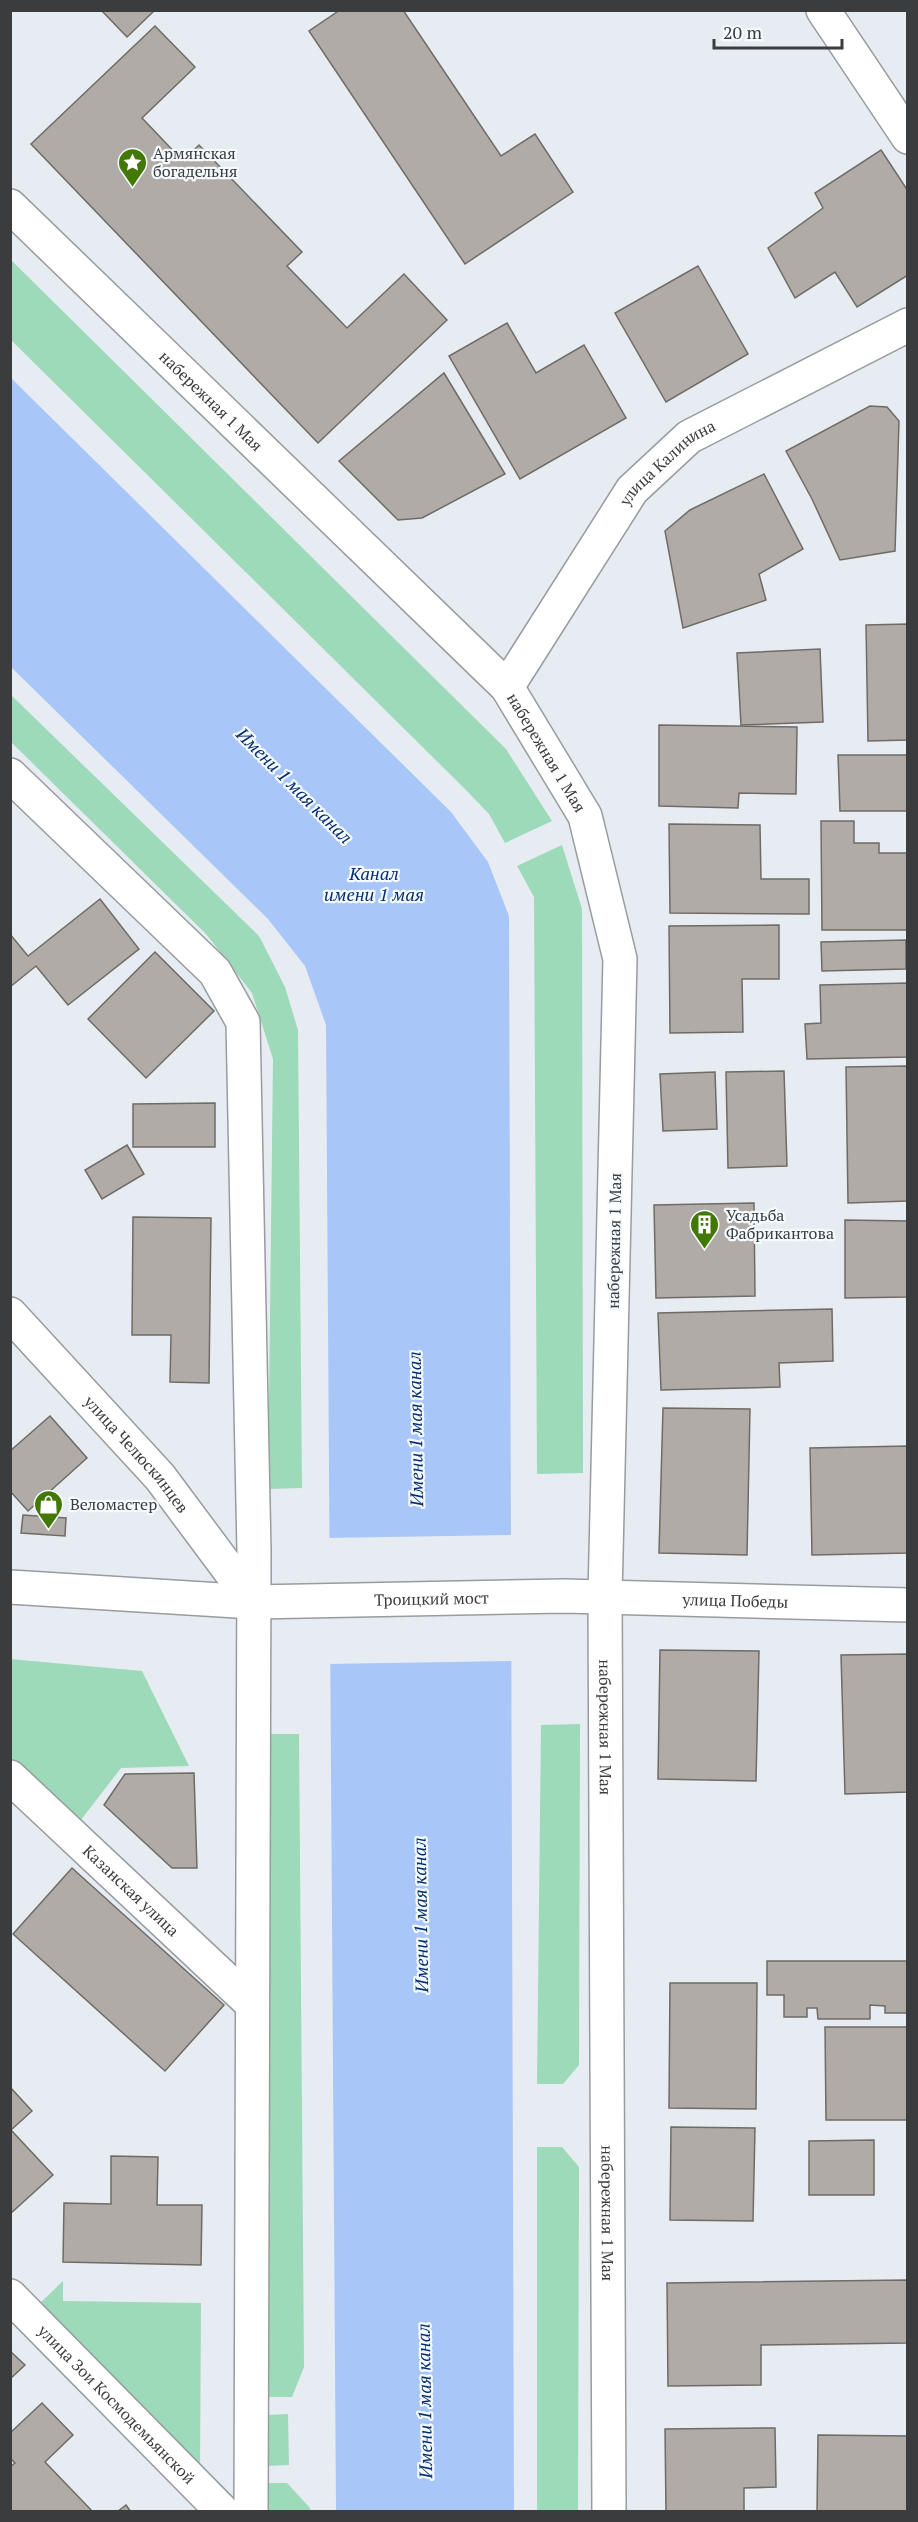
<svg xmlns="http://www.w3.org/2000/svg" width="918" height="2522" viewBox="0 0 918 2522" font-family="'PT Serif',serif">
<rect width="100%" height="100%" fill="#e6ecf1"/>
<g fill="#9ddab9">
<polygon points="11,260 506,749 552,821 505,843 489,814 466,790 11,340"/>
<polygon points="10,694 259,936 285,987 298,1030 302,1488 268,1489 273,1059 252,993 206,934 11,742"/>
<polygon points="562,845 582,909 583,1473 537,1474 534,897 517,866"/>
<polygon points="10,1659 142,1671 189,1766 121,1768 77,1825 11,1764"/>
<polygon points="580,1724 579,2065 563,2084 537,2084 541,1725"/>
<polygon points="268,1734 299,1734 304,2367 292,2397 265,2397"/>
<polygon points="537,2147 562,2147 579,2167 578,2511 537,2511"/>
<polygon points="63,2281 63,2301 201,2303 200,2467 33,2310"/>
<polygon points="288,2414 289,2465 267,2466 267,2415"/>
<polygon points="265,2483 287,2483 310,2508 310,2511 265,2511"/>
</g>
<polygon fill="#a9c6f8" points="10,377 451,812 488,862 509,916 514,2511 336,2511 326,1025 305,966 268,919 11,667"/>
<polygon fill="#e6ecf1" points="514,1535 514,1661 327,1664 326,1538"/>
<g fill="#b1aba7" stroke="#6f6b66" stroke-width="1.5">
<polygon points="101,10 155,10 127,37"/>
<polygon points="340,10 403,10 501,156 535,134 573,192 465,264 309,31"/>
<polygon points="155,26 195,67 142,118 183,161 199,145 302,252 287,266 347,328 404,274 447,320 318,443 31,144"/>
<polygon points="881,150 908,191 908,275 857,307 835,272 795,298 768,248 823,208 815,193"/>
<polygon points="698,266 748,354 666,402 615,313"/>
<polygon points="507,323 536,373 584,345 626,418 520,479 449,356"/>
<polygon points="444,373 505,474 422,518 398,520 339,461"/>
<polygon points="870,406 887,407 899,421 895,551 840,560 812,499 786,451"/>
<polygon points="764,474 803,549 759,574 766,600 683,628 665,531 690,510"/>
<polygon points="908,624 908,740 868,741 866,625"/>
<polygon points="820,649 823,722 741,725 737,653"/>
<polygon points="659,725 797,727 796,794 739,793 738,808 659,806"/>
<polygon points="838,755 908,755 908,811 840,811"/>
<polygon points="821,821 854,821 854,843 879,843 879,853 908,853 908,930 822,930"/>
<polygon points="669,824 760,825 761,879 809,879 809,914 670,913"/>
<polygon points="100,899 139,949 68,1005 36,966 10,987 10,934 28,956"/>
<polygon points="779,925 779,979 742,979 743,1032 670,1033 669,926"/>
<polygon points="906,940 906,969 822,971 821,942"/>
<polygon points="155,952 214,1011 146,1078 88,1019"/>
<polygon points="908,983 908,1057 807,1059 805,1024 821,1023 820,985"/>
<polygon points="908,1066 908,1201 848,1203 846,1067"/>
<polygon points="784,1071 787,1166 728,1168 726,1072"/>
<polygon points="715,1072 717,1129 663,1131 660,1074"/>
<polygon points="215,1103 215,1147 133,1147 133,1104"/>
<polygon points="127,1145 144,1174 102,1199 85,1170"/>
<polygon points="754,1203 755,1296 656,1298 654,1205"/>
<polygon points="133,1217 211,1218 209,1383 170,1382 171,1335 132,1335"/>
<polygon points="845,1220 908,1221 908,1297 845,1298"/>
<polygon points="832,1309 833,1361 779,1363 780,1387 661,1390 658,1313"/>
<polygon points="663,1408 750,1409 747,1555 659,1553"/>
<polygon points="50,1416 87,1458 28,1511 10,1491 10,1451"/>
<polygon points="908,1446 908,1553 812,1555 810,1448"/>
<polygon points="23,1515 66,1518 65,1536 21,1533"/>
<polygon points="660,1650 759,1651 756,1781 658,1779"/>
<polygon points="908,1654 908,1792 845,1794 841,1655"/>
<polygon points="194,1773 197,1868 172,1868 104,1805 125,1774"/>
<polygon points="72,1868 224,2005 165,2071 13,1934"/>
<polygon points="767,1961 908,1961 908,2013 885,2013 885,2006 870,2005 870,2019 818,2019 817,2008 807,2008 807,2017 784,2017 784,1995 767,1995"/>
<polygon points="670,1983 757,1983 756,2109 669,2108"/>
<polygon points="825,2027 908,2027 908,2120 826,2120"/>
<polygon points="10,2087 32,2111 11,2130 53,2175 10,2214"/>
<polygon points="671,2127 755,2128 753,2221 670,2220"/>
<polygon points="874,2140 874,2195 809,2195 809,2141"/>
<polygon points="111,2156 158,2157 157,2205 202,2205 201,2265 63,2262 64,2203 111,2204"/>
<polygon points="908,2280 908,2343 761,2345 761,2385 668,2386 667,2283"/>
<polygon points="10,2351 25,2365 10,2379"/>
<polygon points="42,2403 73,2435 45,2462 93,2512 13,2512 10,2509 10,2467 15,2463 10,2458 10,2433"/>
<polygon points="775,2428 776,2487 744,2488 744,2512 666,2512 665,2429"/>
<polygon points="818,2435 908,2436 908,2512 817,2512"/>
<polygon points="126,2505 131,2512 117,2512"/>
</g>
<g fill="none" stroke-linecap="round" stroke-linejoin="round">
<defs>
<g id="street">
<polyline points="823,10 908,137"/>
<path id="s1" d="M10,1314L160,1477L253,1602"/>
<path id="s2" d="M10,1777L252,2004"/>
<path id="s3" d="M10,2296L223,2512"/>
</g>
<g id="secondary">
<path id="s4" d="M10,206L507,687L585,816L620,959L605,1597L609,2512"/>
<path id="s5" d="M507,687L632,490L689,437L908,325"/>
<polyline points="10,775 215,972 243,1022 254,1552 251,2512"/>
<path id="s6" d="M10,1587L253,1602L564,1596L908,1605"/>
</g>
</defs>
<use href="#street" stroke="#979ca1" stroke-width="36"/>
<use href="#secondary" stroke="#979ca1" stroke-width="36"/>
<use href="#street" stroke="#fff" stroke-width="33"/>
<use href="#secondary" stroke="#fff" stroke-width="33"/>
</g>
<defs>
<symbol id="sight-pin" viewBox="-11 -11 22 30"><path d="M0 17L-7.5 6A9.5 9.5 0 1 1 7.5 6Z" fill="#437805" stroke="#f4fafe"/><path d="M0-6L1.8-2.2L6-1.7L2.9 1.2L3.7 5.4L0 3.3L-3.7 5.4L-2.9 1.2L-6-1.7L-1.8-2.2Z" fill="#fff"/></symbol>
<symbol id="building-pin" viewBox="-11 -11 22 30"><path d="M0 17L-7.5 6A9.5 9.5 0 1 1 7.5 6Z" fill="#437805" stroke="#f4fafe"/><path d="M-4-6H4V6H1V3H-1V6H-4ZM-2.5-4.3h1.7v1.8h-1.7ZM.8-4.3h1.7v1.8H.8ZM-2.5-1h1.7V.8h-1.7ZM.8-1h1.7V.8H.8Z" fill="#fff"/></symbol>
<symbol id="shop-pin" viewBox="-11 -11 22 30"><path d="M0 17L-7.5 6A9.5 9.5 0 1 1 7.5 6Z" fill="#437805" stroke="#f4fafe"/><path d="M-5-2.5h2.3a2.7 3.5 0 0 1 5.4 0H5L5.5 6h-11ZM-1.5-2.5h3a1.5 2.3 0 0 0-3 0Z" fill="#fff"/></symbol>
</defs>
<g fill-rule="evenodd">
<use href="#sight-pin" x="116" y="146" width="33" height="45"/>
<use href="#building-pin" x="688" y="1208" width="33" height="45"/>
<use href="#shop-pin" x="32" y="1488" width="33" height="45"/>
</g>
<g text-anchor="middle" stroke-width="4.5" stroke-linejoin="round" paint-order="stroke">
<g font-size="16" fill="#3a3c3e" stroke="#f4fafe" text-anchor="start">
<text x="153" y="159">Армянская<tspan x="153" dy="18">богадельня</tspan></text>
<text x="726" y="1221">Усадьба<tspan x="726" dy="18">Фабрикантова</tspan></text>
<text x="70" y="1510">Веломастер</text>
</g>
<g font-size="16" fill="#3a3c3e" stroke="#f4fafe">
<text dy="6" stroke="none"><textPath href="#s4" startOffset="280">набережная 1 Мая</textPath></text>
<text dy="6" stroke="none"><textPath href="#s5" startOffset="278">улица Калинина</textPath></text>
<text dy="6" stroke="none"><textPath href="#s4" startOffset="768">набережная 1 Мая</textPath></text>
<text transform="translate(614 1241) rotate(-89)" y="6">набережная 1 Мая</text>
<text dy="6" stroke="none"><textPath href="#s1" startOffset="189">улица Челюскинцев</textPath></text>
<text dy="6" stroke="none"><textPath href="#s6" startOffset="422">Троицкий мост</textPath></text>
<text dy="6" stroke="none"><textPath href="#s6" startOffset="726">улица Победы</textPath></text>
<text dy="6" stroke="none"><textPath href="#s4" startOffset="1758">набережная 1 Мая</textPath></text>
<text dy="6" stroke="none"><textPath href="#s2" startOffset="166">Казанская улица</textPath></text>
<text dy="6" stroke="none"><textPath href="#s4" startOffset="2244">набережная 1 Мая</textPath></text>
<text dy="6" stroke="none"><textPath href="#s3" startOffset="152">улица Зои Космодемьянской</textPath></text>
</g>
<g font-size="18" font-style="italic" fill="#052c70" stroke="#f4fafe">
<text transform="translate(294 786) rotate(45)" y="6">Имени 1 мая канал</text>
<text x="374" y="880">Канал<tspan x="374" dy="21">имени 1 мая</tspan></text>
<text transform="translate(416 1429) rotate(-91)" y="6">Имени 1 мая канал</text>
<text transform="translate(421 1915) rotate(-91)" y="6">Имени 1 мая канал</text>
<text transform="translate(425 2401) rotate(-91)" y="6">Имени 1 мая канал</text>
</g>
</g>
<rect width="918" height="2522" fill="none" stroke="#3a3c3e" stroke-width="24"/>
<path d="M714 39v9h128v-9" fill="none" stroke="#3a3c3e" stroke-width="3"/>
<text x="723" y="39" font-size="18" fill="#3a3c3e" stroke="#f4fafe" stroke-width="4.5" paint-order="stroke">20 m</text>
</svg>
